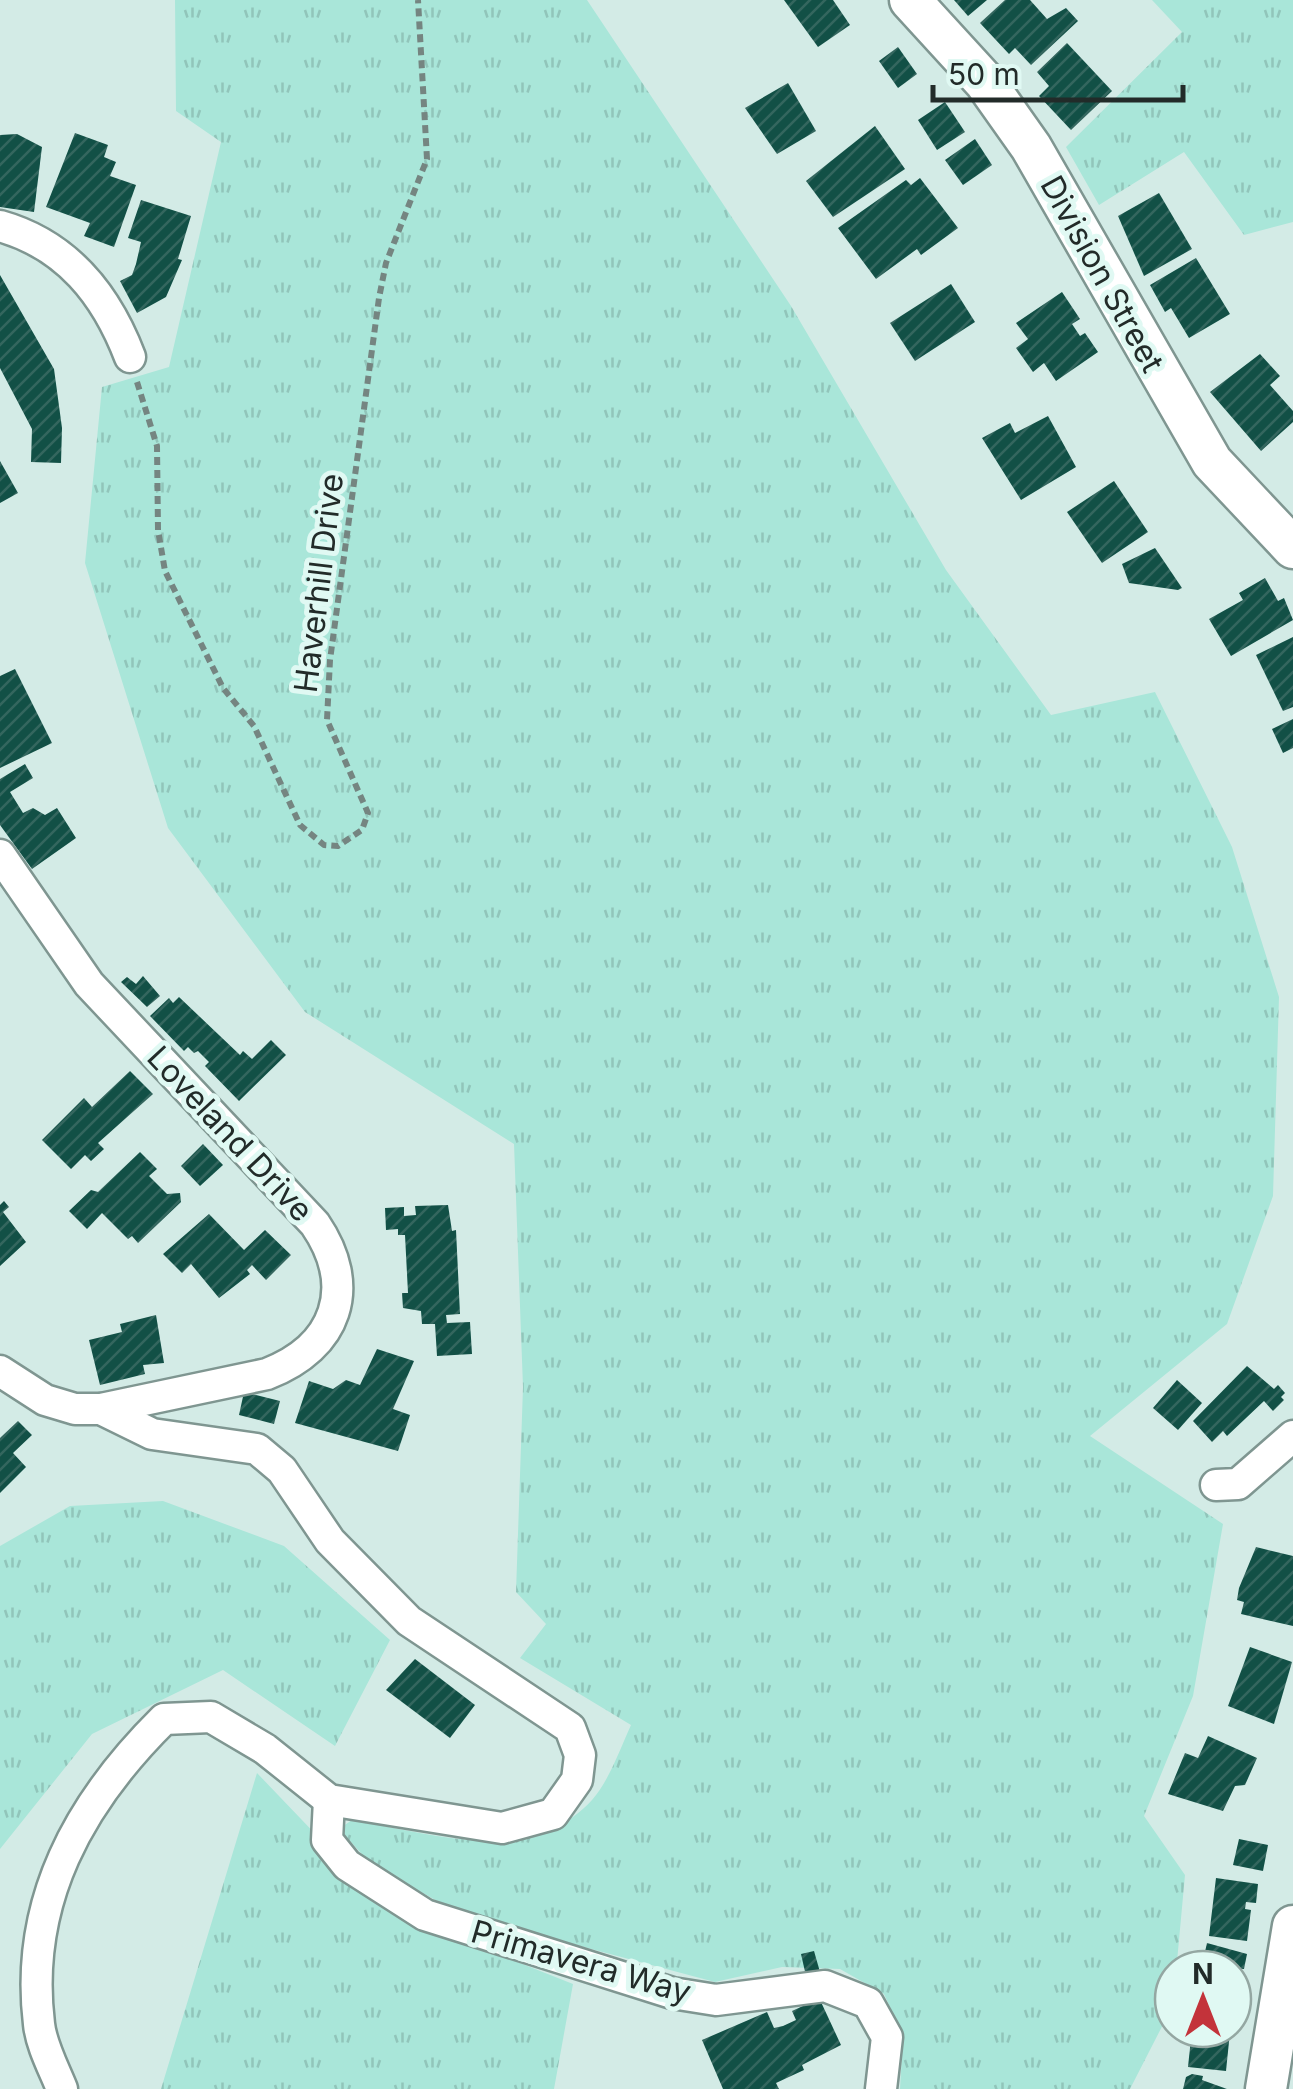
<svg xmlns="http://www.w3.org/2000/svg" width="1293" height="2089" viewBox="0 0 1293 2089" font-family="Inter,sans-serif">
<defs>
<pattern id="grass-tufts" width="24" height="20" patternUnits="userSpaceOnUse" patternTransform="scale(2.5)"><rect width="24" height="20" fill="#a9e6d9"/><path d="M3 7l-1-3M5 7V3M7 7l1-3M15 17l-1-3M17 17v-4M19 17l1-3" fill="none" stroke="#91c5ba"/></pattern>
<pattern id="building-hatch" width="6" height="6" patternUnits="userSpaceOnUse" patternTransform="scale(2.5)"><rect width="6" height="6" fill="#125046"/><path d="M-1 1l2-2M0 6l6-6M5 7l2-2" fill="none" stroke="#34665e"/></pattern>
</defs>
<rect width="100%" height="100%" fill="#d3ebe6"/>
<g fill="url(#grass-tufts)">
<path d="M175,0H587L791,306L946,570L1051,715L1155,692L1232,847L1279,997L1273,1196L1227,1324L1090,1436L1223,1524L1193,1696L1144,1816L1185,1875L1173,2005L1130,2089H900L903,2036L884,1994L840,1969L782,1967L715,1982L535,1934L437,1901L370,1863L339,1829L352,1820C431,1833 530,1868 592,1800C609,1781 620,1749 631,1725L520,1658L546,1624L516,1592L523,1387L514,1144L305,1012L168,828L85,563L102,387L169,367L221,142L176,111Z"/>
<polygon points="1152,0 1293,0 1293,222 1244,235 1184,152 1099,205 1066,147 1182,32"/>
<polygon points="163,1501 284,1546 390,1640 335,1746 223,1670 92,1734 0,1849 0,1546 70,1506"/>
<polygon points="257,1773 368,1889 419,1923 573,1984 554,2089 161,2089"/>
</g>
<g fill="url(#building-hatch)">
<polygon points="784,0 833,0 850,25 818,47"/>
<polygon points="954,0 987,0 968,16"/>
<polygon points="1005,0 1030,0 1047,19 1066,8 1078,21 1031,65 1015,48 1009,54 980,23"/>
<polygon points="1067,43 1112,91 1071,130 1039,96 1049,86 1037,72"/>
<polygon points="898,47 917,74 898,88 879,61"/>
<polygon points="788,83 816,131 777,154 745,108"/>
<polygon points="945,102 965,132 937,150 918,120"/>
<polygon points="875,126 905,169 833,217 806,181"/>
<polygon points="75,133 108,145 104,157 116,162 110,176 136,185 114,247 84,236 90,223 46,207"/>
<polygon points="17,134 42,147 34,212 0,207 0,135"/>
<polygon points="975,139 992,165 963,185 945,160"/>
<polygon points="920,178 958,228 921,255 917,249 876,279 838,228 906,180 911,185"/>
<polygon points="1159,193 1192,249 1144,276 1118,216"/>
<polygon points="141,200 191,216 178,259 182,260 166,297 137,313 120,281 132,275 136,264 141,242 128,238"/>
<polygon points="1196,258 1230,314 1189,338 1171,308 1165,312 1150,285"/>
<polygon points="0,275 54,369 62,428 61,463 31,462 32,429 0,368"/>
<polygon points="951,284 975,322 915,361 890,323"/>
<polygon points="1062,292 1080,319 1072,324 1080,336 1085,333 1098,352 1056,381 1044,363 1033,372 1016,348 1028,339 1016,323"/>
<polygon points="1260,354 1280,376 1270,385 1293,411 1293,422 1261,451 1210,392"/>
<polygon points="1048,416 1076,467 1021,500 982,438 1010,423 1015,433"/>
<polygon points="0,461 18,493 0,503"/>
<polygon points="1114,481 1148,532 1102,563 1067,512"/>
<polygon points="1155,548 1182,588 1178,590 1129,583 1122,564"/>
<polygon points="1265,578 1278,601 1284,598 1293,620 1231,656 1209,619 1243,600 1239,593"/>
<polygon points="1293,637 1293,707 1283,711 1256,655"/>
<polygon points="15,669 52,743 0,768 0,676"/>
<polygon points="1293,719 1293,748 1283,753 1272,729"/>
<polygon points="25,764 33,778 10,792 23,813 33,808 45,815 57,808 76,838 32,869 0,825 0,779"/>
<polygon points="143,976 160,996 147,1007 121,982 127,977 136,984"/>
<polygon points="179,997 240,1055 243,1051 252,1059 271,1040 286,1055 239,1101 205,1066 209,1062 198,1051 194,1053 188,1047 184,1051 150,1016 169,998 173,1003"/>
<polygon points="130,1071 153,1094 98,1143 104,1149 91,1161 85,1155 71,1169 42,1140 84,1098 92,1107"/>
<polygon points="203,1144 223,1165 200,1186 181,1166"/>
<polygon points="140,1152 157,1169 149,1176 167,1194 180,1193 181,1202 138,1243 132,1236 128,1239 102,1213 87,1229 69,1211 91,1190 98,1192"/>
<polygon points="4,1201 9,1207 3,1212 26,1242 0,1266 0,1205"/>
<polygon points="448,1205 452,1231 456,1230 460,1314 446,1315 447,1323 470,1322 472,1354 437,1356 435,1324 422,1324 421,1311 403,1308 402,1293 408,1293 405,1235 398,1235 398,1229 386,1230 385,1208 404,1207 404,1216 416,1215 415,1206"/>
<polygon points="209,1214 244,1250 265,1230 291,1255 266,1280 252,1265 247,1270 250,1274 219,1298 191,1264 182,1273 163,1254"/>
<polygon points="156,1315 164,1363 143,1365 145,1374 100,1385 89,1340 122,1332 120,1324"/>
<polygon points="377,1349 414,1361 393,1409 410,1415 398,1451 295,1423 309,1381 333,1389 346,1380 360,1385"/>
<polygon points="1247,1366 1274,1389 1278,1385 1285,1393 1281,1397 1284,1400 1273,1411 1264,1401 1227,1436 1223,1431 1212,1442 1193,1421"/>
<polygon points="1177,1380 1202,1403 1178,1430 1153,1408"/>
<polygon points="244,1392 280,1401 274,1424 239,1415"/>
<polygon points="18,1421 32,1435 13,1453 26,1467 0,1493 0,1438"/>
<polygon points="1256,1547 1293,1556 1293,1626 1241,1614 1244,1602 1237,1600 1239,1588"/>
<polygon points="1250,1647 1292,1662 1274,1724 1228,1706"/>
<polygon points="415,1659 475,1705 450,1738 386,1690"/>
<polygon points="1208,1736 1257,1758 1245,1785 1235,1786 1223,1811 1168,1794 1185,1753 1198,1758"/>
<polygon points="1239,1839 1268,1845 1263,1871 1233,1865"/>
<polygon points="1216,1878 1258,1884 1256,1903 1246,1902 1245,1909 1251,1910 1247,1941 1209,1936"/>
<polygon points="1207,1943 1247,1954 1244,1969 1201,1969"/>
<polygon points="814,1951 820,1972 806,1976 801,1954"/>
<polygon points="816,2000 821,2002 841,2045 802,2065 804,2070 776,2083 779,2089 723,2089 702,2040 767,2012 774,2028 783,2026 796,2020 792,2011"/>
<polygon points="1192,2029 1230,2032 1226,2071 1188,2067"/>
<polygon points="1192,2074 1203,2076 1202,2080 1227,2089 1183,2089 1186,2077"/>
</g>
<g fill="none" stroke-linecap="round" stroke-linejoin="round">
<defs>
<g id="minor">
<path d="M0,226C67,245 106,294 130,357"/>
<path d="M0,855L89,984L315,1224C358,1287 337,1347 267,1374L101,1409"/>
<path d="M0,1371L45,1400L75,1409H101L152,1434L257,1449L282,1470L330,1541L409,1621L570,1728L580,1755L577,1780L553,1814L502,1828L329,1800L265,1749L211,1717L164,1719C79,1803 24,1902 39,2024C41,2045 54,2069 62,2089"/>
<polyline points="1216,1485 1238,1484 1293,1436"/>
<polyline points="329,1800 327,1840 347,1865 425,1915 672,1993 716,2000 825,1986 868,2003 887,2037 881,2089"/>
</g>
<g id="tertiary">
<polyline points="910,0 985,82 1031,147 1212,462 1293,548"/>
<polyline points="1266,2089 1293,1926"/>
</g>
</defs>
<use href="#minor" stroke="#7f9691" stroke-width="35"/>
<use href="#tertiary" stroke="#7f9691" stroke-width="45"/>
<polyline stroke="#758581" stroke-width="6" stroke-dasharray="8 5" stroke-linecap="butt" points="137,382 157,446 158,530 165,571 223,688 254,726 300,825 324,845 338,846 362,830 368,813 327,720 330,660 379,298 386,263 427,159 418,0"/>
<use href="#minor" stroke="#fff" stroke-width="30"/>
<use href="#tertiary" stroke="#fff" stroke-width="40"/>
</g>
<g text-anchor="middle" stroke-width="10" stroke-linejoin="round" paint-order="stroke">
<g font-size="32" fill="#222b29" stroke="#e0f9f3">
<text transform="translate(1102 274) rotate(61)" y="11">Division Street</text>
<text transform="translate(319 583) rotate(-83)" y="11">Haverhill Drive</text>
<text transform="translate(230 1134) rotate(47)" y="11">Loveland Drive</text>
<text transform="translate(581 1962) rotate(16)" y="11">Primavera Way</text>
</g>
</g>
<g transform="translate(1203 1999)"><circle r="48" fill="#e0f9f3" stroke="#94a7a2" stroke-width="2.5"/>
<path d="M0-8L18 38L0 25L-18 38Z" fill="#c3333a"/>
<text y="-15" font-size="28" font-weight="bold" text-anchor="middle" fill="#222b29">N</text>
</g>
<path d="M933 85v15h250v-15" fill="none" stroke="#222b29" stroke-width="5"/>
<text x="948" y="85" font-size="30" fill="#222b29" stroke="#e0f9f3" stroke-width="8" paint-order="stroke">50 m</text>
</svg>
